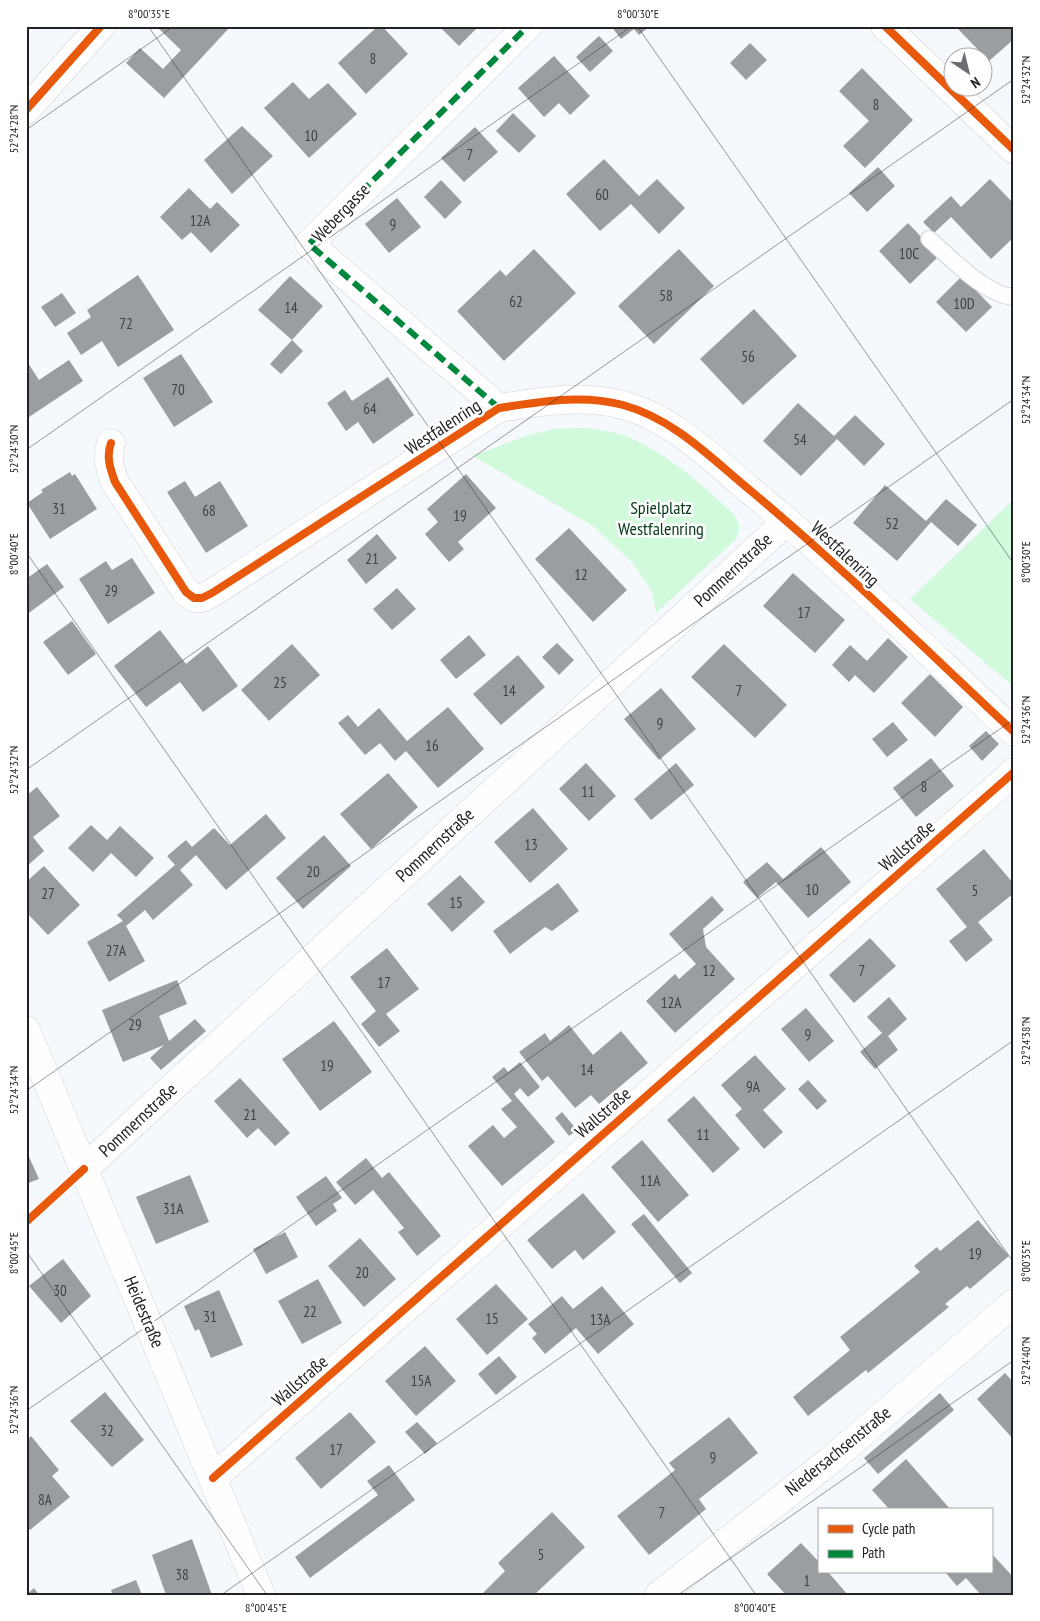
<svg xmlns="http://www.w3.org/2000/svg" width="1040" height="1621" viewBox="0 0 1040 1621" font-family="'PT Sans Narrow',sans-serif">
<rect width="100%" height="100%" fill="#f5f8fc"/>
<g fill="#d1f9dc">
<path d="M585,428C602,430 618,432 633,439C665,454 692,476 718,500C725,506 735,513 738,522C741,529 738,534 735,540L656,613L652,591L632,562L593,526L473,456L526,436L554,429Z"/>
<polygon points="1014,499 1014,687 910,599"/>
</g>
<g fill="#9b9ea1">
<polygon points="156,26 231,26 164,98 126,63 140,48 163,69 181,50"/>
<polygon points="378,26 382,26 408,54 366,94 338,63"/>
<polygon points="439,26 479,26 459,46"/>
<polygon points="611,26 650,26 639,35 634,29 621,39"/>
<polygon points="959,26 1008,26 1014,32 1014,39 989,61 957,28"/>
<polygon points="599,36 613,51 590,72 576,57"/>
<polygon points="750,43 767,60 746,80 730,63"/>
<polygon points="554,56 590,96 570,115 559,103 544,117 518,88"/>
<polygon points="862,68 913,120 865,168 843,146 869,121 839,91"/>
<polygon points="293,82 309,99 328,83 357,114 309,158 264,108"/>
<polygon points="513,113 536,136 519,153 496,131"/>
<polygon points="242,126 273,156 232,194 204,160"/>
<polygon points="475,127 498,152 464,182 441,158"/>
<polygon points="604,159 639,196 657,179 685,208 659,234 631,204 600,231 566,194"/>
<polygon points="878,167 895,186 867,212 849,193"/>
<polygon points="990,179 1014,204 1014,237 991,259 951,217 934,233 923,222 951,196 961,207"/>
<polygon points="441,180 462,202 445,219 424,197"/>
<polygon points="189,188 210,209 217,202 240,225 211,253 191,232 182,240 160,217"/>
<polygon points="397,198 421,227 389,253 365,224"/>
<polygon points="908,223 939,256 910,284 879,251"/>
<polygon points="534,249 576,293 504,361 457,311 500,270 506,276"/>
<polygon points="679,249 714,286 654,344 618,306"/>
<polygon points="138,275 174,330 118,367 102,341 81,355 67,333 91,317 87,310"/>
<polygon points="290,276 323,306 292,340 258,310"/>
<polygon points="962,276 992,307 966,332 936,302"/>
<polygon points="62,293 76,313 55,327 41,307"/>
<polygon points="754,309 797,356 743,405 700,359"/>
<polygon points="292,340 303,351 281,374 270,364"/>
<polygon points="181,354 213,402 174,427 143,378"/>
<polygon points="26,360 39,380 69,360 83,381 26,419"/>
<polygon points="388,377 414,415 373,444 358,422 346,431 327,403 345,390 352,401"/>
<polygon points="798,403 834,436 855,415 885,444 864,466 837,439 801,476 763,441"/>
<polygon points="70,472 72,476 75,474 97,509 50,539 27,503 43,492 41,490"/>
<polygon points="466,474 496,508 458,542 464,549 449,562 425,534 438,522 427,509"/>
<polygon points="185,481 195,497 220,481 248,526 206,553 167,492"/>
<polygon points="885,485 926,521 946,499 977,525 958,546 931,522 897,561 853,523"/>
<polygon points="569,528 627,590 593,622 535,559"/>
<polygon points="377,534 397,558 366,584 347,560"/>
<polygon points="132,558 155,593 108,624 79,579 106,561 112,570"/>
<polygon points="47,564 64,587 26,615 26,579"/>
<polygon points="793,573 845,620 815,653 763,606"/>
<polygon points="397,588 416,609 392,630 373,609"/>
<polygon points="72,621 96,654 68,675 43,642"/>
<polygon points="160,630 186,664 208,646 238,686 203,712 180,682 146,707 114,666"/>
<polygon points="469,635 486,655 456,679 440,660"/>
<polygon points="888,638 908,657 874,693 855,675 849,682 832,665 850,645 867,661"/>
<polygon points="557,643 574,660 559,675 542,657"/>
<polygon points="292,644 320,675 269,721 241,690"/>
<polygon points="724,644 787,705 755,738 691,677"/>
<polygon points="518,655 545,687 501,725 473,694"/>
<polygon points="930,674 963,707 935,737 901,703"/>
<polygon points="661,688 696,729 659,760 624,719"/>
<polygon points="448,707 484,749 438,788 406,751 395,761 380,743 365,755 338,723 348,715 358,727 379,708 407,741"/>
<polygon points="893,722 908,740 887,757 872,739"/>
<polygon points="986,731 999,744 982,761 969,746"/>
<polygon points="931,758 954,786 916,817 893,788"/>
<polygon points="586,763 616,796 589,821 559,789"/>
<polygon points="676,763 694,785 651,820 634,799"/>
<polygon points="388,773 418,807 371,849 340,814"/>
<polygon points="37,787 60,816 33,837 44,851 26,867 26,796"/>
<polygon points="533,808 568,849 530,883 494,842"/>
<polygon points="266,814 286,838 226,890 196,855 180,870 193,885 153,920 145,910 126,926 145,961 109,982 87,942 123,921 117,915 175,865 167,856 186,840 192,847 214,828 230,845"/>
<polygon points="91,825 107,840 120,826 154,858 136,877 111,853 93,872 68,848"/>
<polygon points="324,835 351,866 303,909 276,878"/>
<polygon points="821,847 851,882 808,918 776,882 757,898 743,882 767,862 783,879"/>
<polygon points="984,849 1014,884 1014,893 978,922 993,940 966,962 949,941 967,927 936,889"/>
<polygon points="44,866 80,905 48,935 26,912 26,882"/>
<polygon points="460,875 485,902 452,932 427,904"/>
<polygon points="558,883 579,911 552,931 545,927 510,954 493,931"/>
<polygon points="712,896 724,910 703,929 706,947 735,979 675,1033 646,1001 675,974 679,979 696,964 669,934"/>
<polygon points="870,938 896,966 854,1003 829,975"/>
<polygon points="387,948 419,989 386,1014 400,1031 379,1047 361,1024 376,1011 350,977"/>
<polygon points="177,980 187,1004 159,1016 169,1041 195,1019 206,1031 161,1070 150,1058 164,1045 123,1062 102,1010"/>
<polygon points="889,997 907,1019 888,1036 898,1050 875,1069 860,1052 882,1033 867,1017"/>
<polygon points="806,1008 834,1041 809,1062 781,1029"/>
<polygon points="334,1021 372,1072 320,1111 282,1059"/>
<polygon points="569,1025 593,1055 621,1031 648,1063 599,1104 591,1095 575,1108 548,1076 542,1081 519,1052 545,1033 550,1041"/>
<polygon points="755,1055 786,1089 763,1110 783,1132 764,1149 735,1115 742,1109 721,1085"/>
<polygon points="520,1062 540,1087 528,1097 520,1088 514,1094 555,1142 502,1186 468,1146 493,1125 504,1138 517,1127 501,1109 512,1101 492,1077 504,1067 508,1072"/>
<polygon points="240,1078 290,1133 275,1146 258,1128 247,1138 214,1101"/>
<polygon points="808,1080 827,1101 817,1110 798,1089"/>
<polygon points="694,1096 740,1149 713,1173 667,1120"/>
<polygon points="562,1112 577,1130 569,1136 555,1118"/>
<polygon points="642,1140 689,1195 658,1222 611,1167"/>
<polygon points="26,1150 39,1179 26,1184"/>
<polygon points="366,1158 382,1178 389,1172 441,1236 417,1256 398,1232 404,1228 373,1190 355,1205 336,1182"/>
<polygon points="190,1175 209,1222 156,1244 136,1197"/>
<polygon points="326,1176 342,1198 333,1204 337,1211 316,1226 296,1197"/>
<polygon points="583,1193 616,1232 583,1260 575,1250 552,1269 527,1240"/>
<polygon points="644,1214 692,1273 680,1283 631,1224"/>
<polygon points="978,1220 1009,1256 970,1289 967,1286 945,1304 949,1307 868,1373 866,1370 808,1416 793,1397 850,1350 840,1337 920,1272 914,1266 937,1247 940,1251"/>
<polygon points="285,1232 298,1257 266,1274 253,1249"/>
<polygon points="360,1238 396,1279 364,1307 328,1266"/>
<polygon points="63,1259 91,1296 61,1323 29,1286"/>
<polygon points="318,1279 342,1323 302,1344 278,1301"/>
<polygon points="496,1284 528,1319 487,1355 456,1319"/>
<polygon points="602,1286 634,1324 598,1354 576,1328 545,1354 532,1338 537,1334 528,1324 562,1296 573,1309"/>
<polygon points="219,1290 243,1345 211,1358 199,1329 195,1331 184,1306"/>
<polygon points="425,1346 456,1381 416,1416 385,1381"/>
<polygon points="499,1356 517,1377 496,1395 478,1374"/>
<polygon points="1005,1373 1014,1383 1014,1440 977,1399"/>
<polygon points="105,1392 144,1440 112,1467 70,1421"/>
<polygon points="940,1393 954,1410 878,1474 864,1458"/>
<polygon points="350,1412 376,1442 321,1489 295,1458"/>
<polygon points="729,1417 758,1453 699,1499 706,1509 649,1555 617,1516 675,1470 669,1463"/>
<polygon points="417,1422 437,1443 425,1454 405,1432"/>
<polygon points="31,1436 59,1470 52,1476 70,1497 30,1530 26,1526 26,1441"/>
<polygon points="906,1459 951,1510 890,1510 872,1490"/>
<polygon points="389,1465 415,1500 310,1578 295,1557 378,1495 367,1481"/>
<polygon points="552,1512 585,1547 534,1595 481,1595 505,1571 498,1563"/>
<polygon points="192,1539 212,1595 166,1595 152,1555"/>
<polygon points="801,1543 819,1562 819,1572 828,1572 848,1595 786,1595 767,1574"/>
<polygon points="993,1555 1014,1578 1014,1595 981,1595 966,1578 957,1586 945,1572 991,1572 991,1557"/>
<polygon points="136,1580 142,1595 113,1595 111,1590"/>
<polygon points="34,1588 39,1595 26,1595"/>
</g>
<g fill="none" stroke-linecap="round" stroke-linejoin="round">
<defs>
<path id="service" d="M929,239C951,258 985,295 1014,297"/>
<g id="minor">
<polyline points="885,26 1014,150"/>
<polyline points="499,408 309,244 528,26"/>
<path d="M111,443C106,457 110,468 115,482L186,592L194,598H202L212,593L499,408C540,402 581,394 623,405C674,419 711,458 751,491C842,567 927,651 1014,732"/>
<polyline points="26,1030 261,1595"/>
<polyline points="84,1169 787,521"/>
<polyline points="213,1478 1014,772"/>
<polyline points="659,1595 832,1459 1014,1303"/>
</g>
<polyline id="tertiary" points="26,110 101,26"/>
</defs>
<use href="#service" stroke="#d1d4d7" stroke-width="18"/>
<use href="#minor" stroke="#d1d4d7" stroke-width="29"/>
<use href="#tertiary" stroke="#d1d4d7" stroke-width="29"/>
<use href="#service" stroke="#fefeff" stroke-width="16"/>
<use href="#minor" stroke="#fefeff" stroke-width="28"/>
<use href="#tertiary" stroke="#fefeff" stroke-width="28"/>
<polyline stroke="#00873e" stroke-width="6" stroke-dasharray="12 6" stroke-linecap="butt" points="499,408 309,244 528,26"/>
<defs>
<g id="cycleway">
<polyline points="885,26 1014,150"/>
<polyline points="26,110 101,26"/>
<path d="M111,443C106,457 110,468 115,482L186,592L194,598H202L212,593L499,408C540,402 581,394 623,405C674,419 711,458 751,491C842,567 927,651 1014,732"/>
<polyline points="26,1222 84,1169"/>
<polyline points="213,1478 1014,772"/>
</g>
</defs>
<use href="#cycleway" stroke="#fff" stroke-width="11"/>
<use href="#cycleway" stroke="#e8590c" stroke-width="8"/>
</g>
<path fill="none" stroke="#202225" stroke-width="1" stroke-opacity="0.45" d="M148,26L1014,1263M637,26L1014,564M26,130L174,26M26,450L632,26M26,552L756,1595M26,770L1014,79M26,1091L1014,399M26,1251L267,1595M26,1411L1014,719M221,1595L1014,1040M678,1595L1014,1360"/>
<g text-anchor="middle" stroke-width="5" stroke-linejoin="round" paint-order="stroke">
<g font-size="15" fill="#3f4144">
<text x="373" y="64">8</text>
<text x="876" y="110">8</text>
<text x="311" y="141">10</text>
<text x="470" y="160">7</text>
<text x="602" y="200">60</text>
<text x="200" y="226">12A</text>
<text x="393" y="230">9</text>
<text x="909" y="259">10C</text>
<text x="666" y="301">58</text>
<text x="516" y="307">62</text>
<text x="964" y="309">10D</text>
<text x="291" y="313">14</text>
<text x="126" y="329">72</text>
<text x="748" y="362">56</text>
<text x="178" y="395">70</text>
<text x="370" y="414">64</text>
<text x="800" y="445">54</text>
<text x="59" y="514">31</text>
<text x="209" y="516">68</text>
<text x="460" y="521">19</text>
<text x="892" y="529">52</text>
<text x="372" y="564">21</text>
<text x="581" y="580">12</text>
<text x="111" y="596">29</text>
<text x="804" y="618">17</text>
<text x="280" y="688">25</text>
<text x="509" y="696">14</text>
<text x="739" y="696">7</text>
<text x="660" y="729">9</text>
<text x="432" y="751">16</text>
<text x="924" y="792">8</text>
<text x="588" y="797">11</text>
<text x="531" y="850">13</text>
<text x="313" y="877">20</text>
<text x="812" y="895">10</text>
<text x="975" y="896">5</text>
<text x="48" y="899">27</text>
<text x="456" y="908">15</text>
<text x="116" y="956">27A</text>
<text x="709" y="976">12</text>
<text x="862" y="976">7</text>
<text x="384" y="988">17</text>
<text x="671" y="1008">12A</text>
<text x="135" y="1030">29</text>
<text x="808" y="1040">9</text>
<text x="327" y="1071">19</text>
<text x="587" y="1075">14</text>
<text x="753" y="1092">9A</text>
<text x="250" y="1120">21</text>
<text x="703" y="1140">11</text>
<text x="650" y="1186">11A</text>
<text x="173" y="1214">31A</text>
<text x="975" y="1259">19</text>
<text x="362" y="1278">20</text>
<text x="60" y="1296">30</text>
<text x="310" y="1317">22</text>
<text x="210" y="1322">31</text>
<text x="492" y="1324">15</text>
<text x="600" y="1325">13A</text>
<text x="421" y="1386">15A</text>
<text x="107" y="1436">32</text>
<text x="336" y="1455">17</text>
<text x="713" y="1463">9</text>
<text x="45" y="1505">8A</text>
<text x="662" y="1518">7</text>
<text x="541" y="1560">5</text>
<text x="182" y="1580">38</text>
<text x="807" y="1586">1</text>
</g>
<g font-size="18" fill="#202225" stroke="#fff">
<text transform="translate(341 213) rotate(-46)" y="6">Webergasse</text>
<text transform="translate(443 427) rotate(-33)" y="6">Westfalenring</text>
<text transform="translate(845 554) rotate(43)" y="6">Westfalenring</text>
<text transform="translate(733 570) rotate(-43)" y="6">Pommernstraße</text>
<text transform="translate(435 845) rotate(-43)" y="6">Pommernstraße</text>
<text transform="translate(907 846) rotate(-41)" y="6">Wallstraße</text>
<text transform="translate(603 1113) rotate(-41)" y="6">Wallstraße</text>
<text transform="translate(138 1120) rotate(-43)" y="6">Pommernstraße</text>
<text transform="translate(144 1312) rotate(67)" y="6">Heidestraße</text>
<text transform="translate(300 1381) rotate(-41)" y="6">Wallstraße</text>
<text transform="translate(838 1451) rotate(-39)" y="6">Niedersachsenstraße</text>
</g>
<g font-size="18" fill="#043a19" stroke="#fff">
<text x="661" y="514">Spielplatz<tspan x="661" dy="21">Westfalenring</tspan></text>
</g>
</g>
<rect width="1040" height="1621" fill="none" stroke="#ffffff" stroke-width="55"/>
<rect x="818" y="1508" width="175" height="65" fill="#ffffff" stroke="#a6a7a8"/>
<rect x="828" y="1525" width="25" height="8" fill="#e8590c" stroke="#a6a7a8"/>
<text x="862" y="1534" font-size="15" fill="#202225">Cycle path</text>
<rect x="828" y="1550" width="25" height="8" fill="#00873e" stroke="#a6a7a8"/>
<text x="862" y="1558" font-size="15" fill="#202225">Path</text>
<g transform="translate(968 72) rotate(145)"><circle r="24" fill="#ffffff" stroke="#a6a7a8"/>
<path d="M0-4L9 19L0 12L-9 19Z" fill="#6b6d70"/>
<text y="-8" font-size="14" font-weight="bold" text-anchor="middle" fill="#202225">N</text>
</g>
<rect x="28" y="28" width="984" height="1566" fill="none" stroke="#202225" stroke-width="2"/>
<g font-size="12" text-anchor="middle" fill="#202225">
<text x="149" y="18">8°00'35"E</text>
<text x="638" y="18">8°00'30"E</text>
<text transform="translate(1026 80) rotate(-90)" y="4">52°24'32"N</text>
<text transform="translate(14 129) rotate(-90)" y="4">52°24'28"N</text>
<text transform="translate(1026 400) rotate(-90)" y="4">52°24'34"N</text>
<text transform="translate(14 449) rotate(-90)" y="4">52°24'30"N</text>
<text transform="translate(14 554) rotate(-90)" y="4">8°00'40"E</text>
<text transform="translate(1026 562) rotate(-90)" y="4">8°00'30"E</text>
<text transform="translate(1026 720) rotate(-90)" y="4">52°24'36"N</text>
<text transform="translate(14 770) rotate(-90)" y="4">52°24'32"N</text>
<text transform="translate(1026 1041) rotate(-90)" y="4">52°24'38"N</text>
<text transform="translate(14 1090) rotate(-90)" y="4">52°24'34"N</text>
<text transform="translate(14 1253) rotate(-90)" y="4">8°00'45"E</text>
<text transform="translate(1026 1261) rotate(-90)" y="4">8°00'35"E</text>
<text transform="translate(1026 1361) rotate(-90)" y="4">52°24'40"N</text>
<text transform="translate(14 1410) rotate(-90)" y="4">52°24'36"N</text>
<text x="266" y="1612">8°00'45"E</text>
<text x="755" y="1612">8°00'40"E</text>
</g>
</svg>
